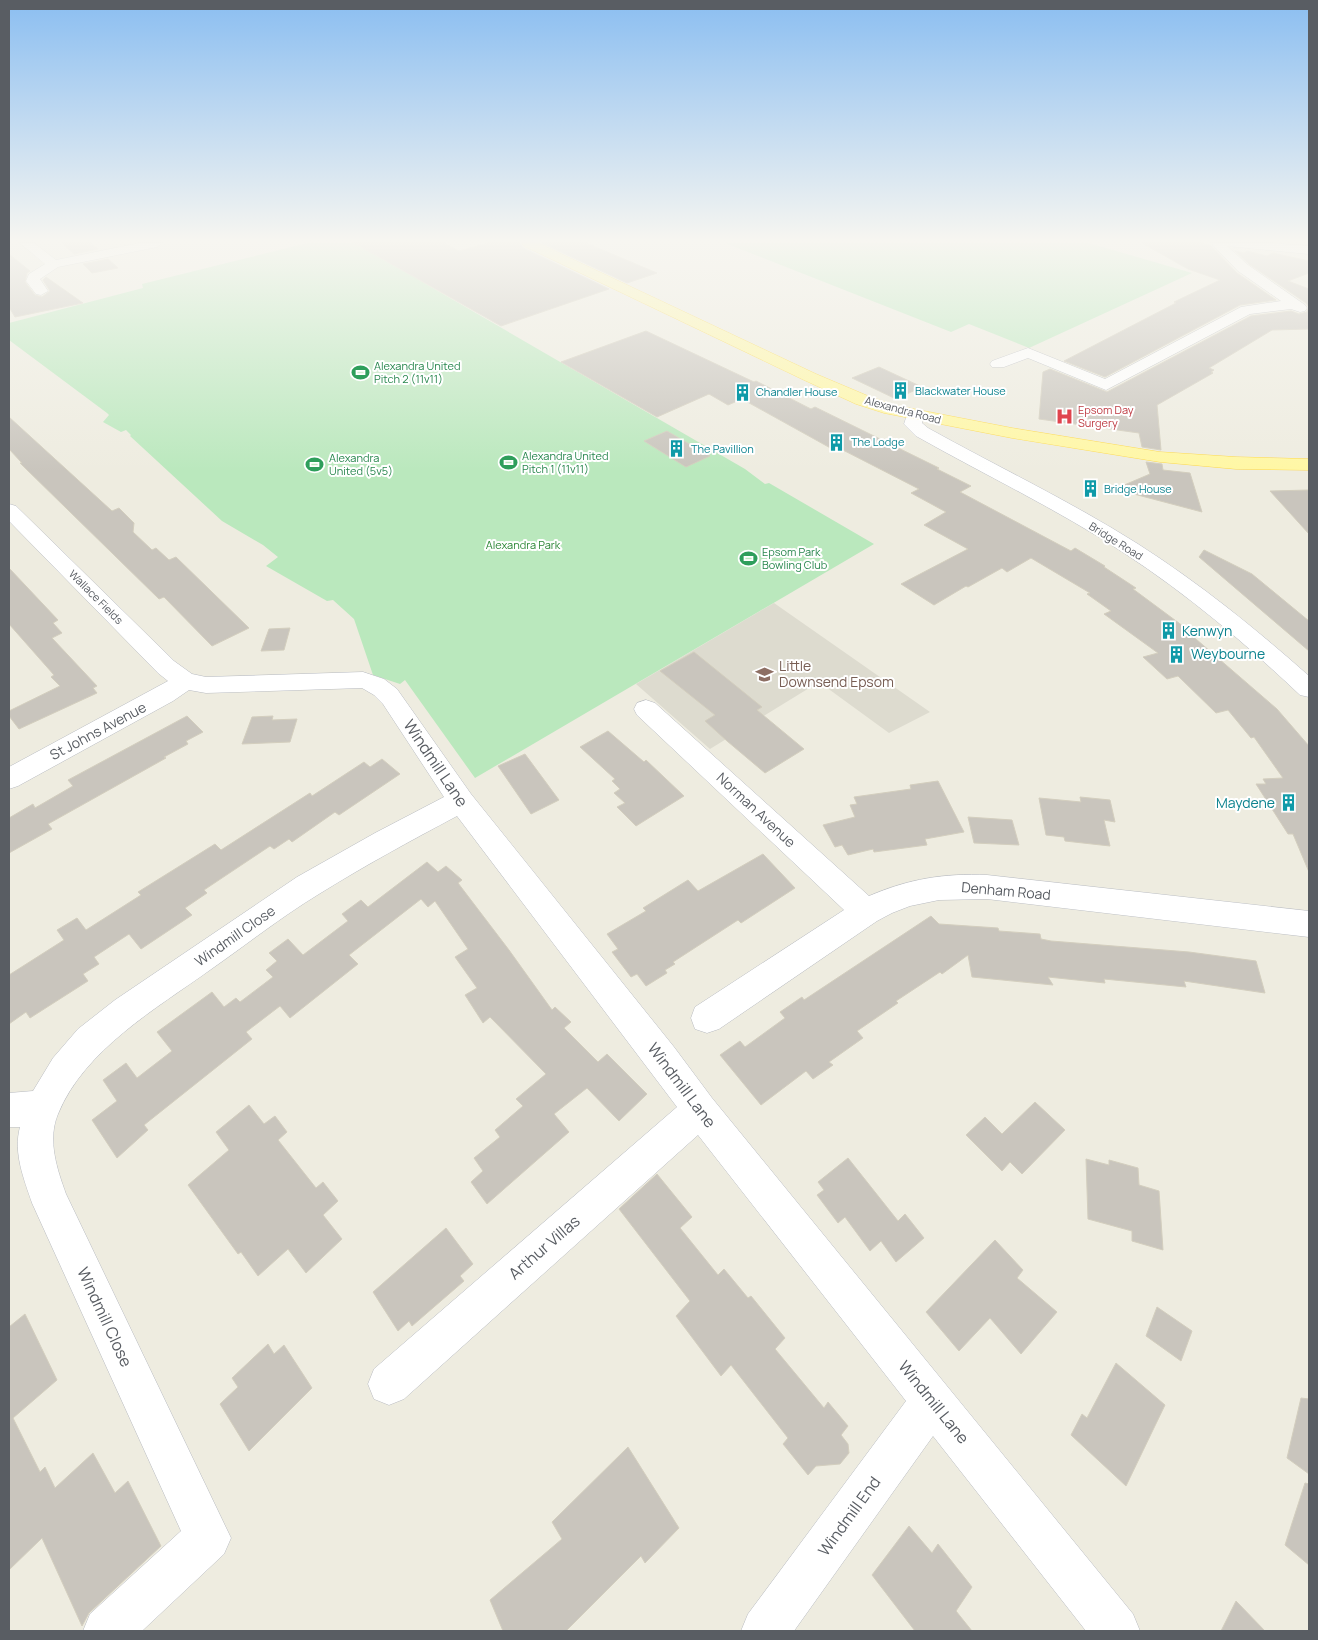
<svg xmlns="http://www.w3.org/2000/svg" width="1318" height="1640" viewBox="0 0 1318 1640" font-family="Manrope,sans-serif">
<rect width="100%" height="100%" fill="#eeece0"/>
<polygon fill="#dddbcf" points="774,603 930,712 889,733 819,682 710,749 636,684"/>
<g fill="#bae8bd">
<polygon points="307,243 358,243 431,287 745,469 765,484 769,483 874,544 475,778 405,680 400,684 373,675 354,619 333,600 327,601 266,566 278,557 263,545 222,521 130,436 131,435 126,430 121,432 103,422 109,415 107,413 9,340 9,323 143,288 142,284"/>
<polygon points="725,243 1089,243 1192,273 1029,348 969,324 951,332"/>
</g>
<g fill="#c9c5bd" stroke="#d3cebe">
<polygon points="62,243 91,243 98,249 74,254"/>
<polygon points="354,243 444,243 459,251 488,243 520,243 523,248 609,289 501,326"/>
<polygon points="542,243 586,243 657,273 627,283"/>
<polygon points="1142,243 1200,243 1210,245 1237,273 1276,300 1240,305 1105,377 1064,361 1176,303 1174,302 1220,280 1188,269"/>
<polygon points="1235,251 1244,253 1247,251 1267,256 1273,253 1309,261 1309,273 1288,281 1309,289 1309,329 1272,330 1209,368 1214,370 1211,372 1213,373 1157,405 1161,450 1142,447 1139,433 1039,419 1043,372 1050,369 1107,392 1251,316 1291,311 1299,314 1307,312 1309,307 1306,303 1249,264"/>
<polygon points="9,254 30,271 27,273 25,282 35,295 42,297 50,291 43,280 46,277 83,303 15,317 9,307"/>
<polygon points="108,259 118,268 92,273 83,264"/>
<polygon points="646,331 754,382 756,381 811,409 815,407 939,468 937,469 971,486 960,492 1071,551 1075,548 1105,566 1104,567 1136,588 1133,589 1191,632 1189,633 1277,709 1309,746 1309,872 1293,834 1288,834 1256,784 1266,784 1263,779 1283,778 1254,737 1251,738 1228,710 1216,713 1178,676 1167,679 1143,657 1158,653 1104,614 1111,611 1087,594 1090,593 1031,558 1007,572 1002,568 968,587 966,586 934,605 901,584 968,549 924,525 946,512 911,493 919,489 839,448 834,450 742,399 728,405 709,394 657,417 561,362"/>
<polygon points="879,367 922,387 896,399 852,378"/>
<polygon points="9,417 112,511 119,508 134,523 133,532 152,550 156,548 169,560 176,557 249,628 212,646 164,597 159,599 20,463 22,463 9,449"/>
<polygon points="667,431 710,456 686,467 644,441"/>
<polygon points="1146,462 1162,464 1163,470 1190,473 1202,512 1115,489 1150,474"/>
<polygon points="1309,490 1309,534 1270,491"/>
<polygon points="1204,550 1252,574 1309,621 1309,651 1199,557"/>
<polygon points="9,568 58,620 53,623 62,633 52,638 97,686 93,688 97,693 19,729 9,716 9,711 60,686 51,677 54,675 9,624"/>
<polygon points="290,628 284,650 261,651 269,629"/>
<polygon points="694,652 762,707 757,710 804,749 765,773 727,741 705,721 715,715 660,671"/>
<polygon points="187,716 203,732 186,741 188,744 164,757 166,758 48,824 52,829 9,853 9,818 33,804 35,808 73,786 68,780"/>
<polygon points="273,716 272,720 297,719 290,742 242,744 252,717"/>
<polygon points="608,731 644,762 646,760 684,796 636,826 617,807 625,803 614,793 620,789 612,781 615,779 580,747"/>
<polygon points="525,754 559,800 531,814 498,766"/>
<polygon points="382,759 400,774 339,815 335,812 292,842 289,839 274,849 270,846 204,890 207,893 185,908 192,915 141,949 129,934 94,957 99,964 83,974 88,981 30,1018 26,1012 9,1024 9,975 64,940 57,930 77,918 86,930 141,895 138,892 215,844 221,850 310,793 312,796 364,762 370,767"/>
<polygon points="938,781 964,832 925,839 927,845 874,852 873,849 848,855 842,845 835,847 823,825 855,817 850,805 857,804 854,797 911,789 910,785"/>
<polygon points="1080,797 1110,800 1115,822 1104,820 1110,846 1065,841 1064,837 1046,835 1039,798 1081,802"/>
<polygon points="968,817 1012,820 1019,845 974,843"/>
<polygon points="763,854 795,888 741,923 738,920 707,940 673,962 675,964 665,970 667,973 646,986 637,974 631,977 612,952 618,949 607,934 646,911 643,908 688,880 698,891"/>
<polygon points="427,862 438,872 446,866 462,880 458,883 509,950 552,1010 555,1007 571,1022 564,1028 598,1062 607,1054 647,1094 619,1121 587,1088 554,1114 569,1132 487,1204 471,1182 483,1171 474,1158 500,1137 495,1130 523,1106 516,1099 546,1074 490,1017 483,1023 465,995 477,988 455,957 468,949 435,901 428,907 421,899 349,955 358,964 290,1018 280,1006 246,1032 252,1039 144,1125 148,1130 117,1158 92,1120 117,1101 103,1080 126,1063 137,1078 172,1051 157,1032 212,992 224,1007 236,998 240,1002 273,977 266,970 277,961 269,953 288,939 303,955 348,921 342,914 361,900 368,907"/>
<polygon points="931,916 939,924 998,928 999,931 1040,934 1041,939 1051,941 1189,952 1256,961 1265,993 1184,981 1186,987 1104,979 1105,983 1048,977 1053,985 972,977 968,955 942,974 940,972 896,1001 898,1003 857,1031 863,1038 829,1062 833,1065 813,1079 806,1071 761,1105 720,1055 740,1041 745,1047 785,1018 780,1012 802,997 804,1000"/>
<polygon points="1035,1102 1065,1130 1022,1174 1010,1162 1002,1171 966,1135 985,1117 1002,1134"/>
<polygon points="249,1105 264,1124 275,1116 287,1132 278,1140 316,1188 323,1182 338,1201 323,1215 342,1239 306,1273 288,1249 258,1276 241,1252 238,1254 188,1185 229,1150 216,1132"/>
<polygon points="848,1158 898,1221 905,1214 924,1238 896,1262 881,1241 870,1251 845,1217 838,1223 817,1195 824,1190 818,1182"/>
<polygon points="1086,1159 1109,1165 1109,1160 1138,1168 1139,1185 1159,1191 1163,1250 1132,1241 1132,1231 1088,1219"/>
<polygon points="657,1174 692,1217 680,1228 718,1275 724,1269 748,1298 751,1296 785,1338 775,1349 824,1408 828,1402 848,1426 841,1435 848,1444 849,1453 840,1464 816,1466 808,1475 783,1444 788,1438 731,1365 721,1376 676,1316 690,1301 619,1209"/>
<polygon points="446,1228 473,1264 460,1276 464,1281 412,1326 409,1321 398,1331 373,1292"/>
<polygon points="995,1240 1023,1270 1017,1278 1057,1312 1021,1354 990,1318 959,1351 926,1312"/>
<polygon points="1157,1307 1192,1331 1181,1361 1146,1336"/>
<polygon points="25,1314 57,1380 13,1418 40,1472 45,1467 55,1488 93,1453 115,1493 128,1481 161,1546 89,1613 82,1626 42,1538 9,1570 9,1327"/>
<polygon points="268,1344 274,1354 284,1345 312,1388 249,1451 220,1404 238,1387 232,1378"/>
<polygon points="1116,1363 1165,1405 1126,1486 1071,1435 1082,1414 1087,1418"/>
<polygon points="1301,1398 1309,1399 1309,1474 1287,1458"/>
<polygon points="628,1447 679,1528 645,1563 641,1556 566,1631 503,1631 490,1600 562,1539 552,1522"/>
<polygon points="1305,1483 1309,1484 1309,1565 1285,1545"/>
<polygon points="909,1526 932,1553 938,1544 972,1587 956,1611 972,1631 915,1631 872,1575"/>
<polygon points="1236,1601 1265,1631 1221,1631"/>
</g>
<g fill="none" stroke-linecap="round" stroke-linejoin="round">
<defs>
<g id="minor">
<polygon points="20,243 34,243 56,260 140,243 163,243 157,247 58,267 40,279 48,291 41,295 36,294 26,281 29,274 45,264"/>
<polygon points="1211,243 1271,243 1309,246 1309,254 1227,246 1248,265 1305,305 1307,308 1305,311 1300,312 1291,309 1250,314 1106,390 1028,358 1004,367 992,367 990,364 992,361 1028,348 1105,379 1241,307 1281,301 1238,271"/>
<path d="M9,504L16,506L174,661L192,674L206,677L363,672L384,679L397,689L471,794L674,1047L712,1098L1133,1614L1140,1631H1086L933,1436L794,1631H741L748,1614L906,1401L698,1135L404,1399L389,1405L374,1399L368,1384L374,1369L677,1107L457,816C410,841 364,866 319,894C281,917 246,945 210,970C157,1008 84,1050 58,1114C47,1140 57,1169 66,1194L231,1538L224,1554L142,1631H83L90,1614L181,1531L32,1203C24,1179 13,1153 20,1127H9V1093L33,1091L53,1058L78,1029L115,1000L297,877L375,833L444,797L383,704L374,695L362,688L206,693L189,690L173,701L18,786L9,789V767L168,681L158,673L9,521Z"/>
<path d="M646,700L655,703L869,896C908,879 945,873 987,875L1309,911V937L987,899L939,900L910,906L892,913L877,921L719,1029L707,1033L695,1029L691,1018L695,1007L844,910L637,715L634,709L637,703Z"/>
</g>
<path id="secondary" d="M914,411L920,412L923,416L922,423L928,428C998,467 1070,501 1138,544C1199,583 1255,628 1309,676V697L1300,695C1245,643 1187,594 1124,553C1057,509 985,475 916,436L904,424L908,412Z"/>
<polygon id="primary" points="522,243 538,243 816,374 868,396 893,405 1012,428 1160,452 1236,457 1309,459 1309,470 1236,469 1160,462 1012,438 884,413 856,404 804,380 524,246"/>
</defs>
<use href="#minor" stroke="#b8bbc1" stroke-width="1"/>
<use href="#secondary" stroke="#bbbec6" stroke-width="1"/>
<use href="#primary" stroke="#fed849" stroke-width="1"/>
<use href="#minor" fill="#fff" fill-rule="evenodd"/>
<use href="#secondary" fill="#fff" fill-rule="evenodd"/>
<use href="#primary" fill="#fff7a4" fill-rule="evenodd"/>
</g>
<linearGradient id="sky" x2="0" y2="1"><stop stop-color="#8bbef1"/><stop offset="0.51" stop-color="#f7f6f1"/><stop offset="1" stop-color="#f7f6f1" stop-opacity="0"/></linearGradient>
<rect width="1318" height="472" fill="url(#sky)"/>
<defs>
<symbol id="stadium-bare" viewBox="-9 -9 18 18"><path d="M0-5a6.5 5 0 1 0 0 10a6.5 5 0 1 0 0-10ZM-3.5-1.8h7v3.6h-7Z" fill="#2e9e5b" stroke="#fff" stroke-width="2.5" paint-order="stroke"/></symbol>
<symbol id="building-bare" viewBox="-9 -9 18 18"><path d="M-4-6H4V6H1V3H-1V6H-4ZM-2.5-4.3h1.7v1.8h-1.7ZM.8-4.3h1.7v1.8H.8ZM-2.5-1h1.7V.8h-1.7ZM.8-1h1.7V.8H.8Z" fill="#0f9aa8" stroke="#fff" stroke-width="2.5" paint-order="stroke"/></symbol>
<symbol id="hospital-bare" viewBox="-9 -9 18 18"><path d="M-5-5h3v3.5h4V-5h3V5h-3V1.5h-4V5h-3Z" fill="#e0444e" stroke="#fff" stroke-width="2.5" paint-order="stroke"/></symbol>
<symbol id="school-bare" viewBox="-9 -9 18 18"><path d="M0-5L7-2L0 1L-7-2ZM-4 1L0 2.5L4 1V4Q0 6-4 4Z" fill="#8d6e63" stroke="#fff" stroke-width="2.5" paint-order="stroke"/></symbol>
</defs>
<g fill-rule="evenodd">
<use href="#stadium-bare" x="348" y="360" width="25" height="25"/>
<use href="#building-bare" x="888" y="378" width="25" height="25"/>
<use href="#building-bare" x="730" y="380" width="25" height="25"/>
<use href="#hospital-bare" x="1052" y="404" width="25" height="25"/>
<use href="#building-bare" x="824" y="430" width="25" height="25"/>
<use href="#building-bare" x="664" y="436" width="25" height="25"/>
<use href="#stadium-bare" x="496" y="450" width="25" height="25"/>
<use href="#stadium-bare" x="302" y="452" width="25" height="25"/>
<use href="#building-bare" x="1078" y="476" width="25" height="25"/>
<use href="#stadium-bare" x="736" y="546" width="25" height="25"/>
<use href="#building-bare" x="1156" y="618" width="25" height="25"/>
<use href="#building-bare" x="1164" y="642" width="25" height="25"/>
<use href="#school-bare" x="752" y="662" width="25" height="25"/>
<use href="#building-bare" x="1276" y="790" width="25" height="25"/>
</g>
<g text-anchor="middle" stroke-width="4" stroke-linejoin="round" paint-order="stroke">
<g font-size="11" fill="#27864d" stroke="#fff" text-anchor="start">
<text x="374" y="370">Alexandra United<tspan x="374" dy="13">Pitch 2 (11v11)</tspan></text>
<text x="522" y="460">Alexandra United<tspan x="522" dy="13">Pitch 1 (11v11)</tspan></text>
<text x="329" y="462">Alexandra<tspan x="329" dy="13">United (5v5)</tspan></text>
<text x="762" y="556">Epsom Park<tspan x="762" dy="13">Bowling Club</tspan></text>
</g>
<g font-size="11" fill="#0d838f" stroke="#fff" text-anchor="start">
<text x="915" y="395">Blackwater House</text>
<text x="756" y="396">Chandler House</text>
<text x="851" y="446">The Lodge</text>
<text x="691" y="453">The Pavillion</text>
<text x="1104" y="493">Bridge House</text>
</g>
<g font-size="11" fill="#595d63" stroke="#fff">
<text transform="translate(903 410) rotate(15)" y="4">Alexandra Road</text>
<text transform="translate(1116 541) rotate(32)" y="4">Bridge Road</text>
<text transform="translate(96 597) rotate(45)" y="4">Wallace Fields</text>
</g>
<g font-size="11" fill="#be3a42" stroke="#fff" text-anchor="start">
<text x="1078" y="414">Epsom Day<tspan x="1078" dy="13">Surgery</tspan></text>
</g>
<g font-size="11" fill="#2d8737" stroke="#fff">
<text x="523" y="549">Alexandra Park</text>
</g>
<g font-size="14" fill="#0d838f" stroke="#fff" text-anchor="start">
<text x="1182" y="636">Kenwyn</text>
<text x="1191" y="659">Weybourne</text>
<text x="1275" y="808" text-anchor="end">Maydene</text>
</g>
<g font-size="14" fill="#785e54" stroke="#fff" text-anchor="start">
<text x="779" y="671">Little<tspan x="779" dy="16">Downsend Epsom</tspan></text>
</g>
<g font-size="14" fill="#595d63" stroke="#fff">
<text transform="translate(98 731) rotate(-28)" y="5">St Johns Avenue</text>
<text transform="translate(756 810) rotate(43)" y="5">Norman Avenue</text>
<text transform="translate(1006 891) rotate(5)" y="5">Denham Road</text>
<text transform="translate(235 936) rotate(-35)" y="5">Windmill Close</text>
</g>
<g font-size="16" fill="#595d63" stroke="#fff">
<text transform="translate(436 763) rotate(56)" y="6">Windmill Lane</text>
<text transform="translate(682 1085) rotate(53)" y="6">Windmill Lane</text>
<text transform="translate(544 1247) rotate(-41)" y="6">Arthur Villas</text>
<text transform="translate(105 1317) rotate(65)" y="6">Windmill Close</text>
<text transform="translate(934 1402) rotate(51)" y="6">Windmill Lane</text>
<text transform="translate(849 1516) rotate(-54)" y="6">Windmill End</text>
</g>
</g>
<rect width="1318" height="1640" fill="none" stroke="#595d63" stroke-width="20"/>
</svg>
